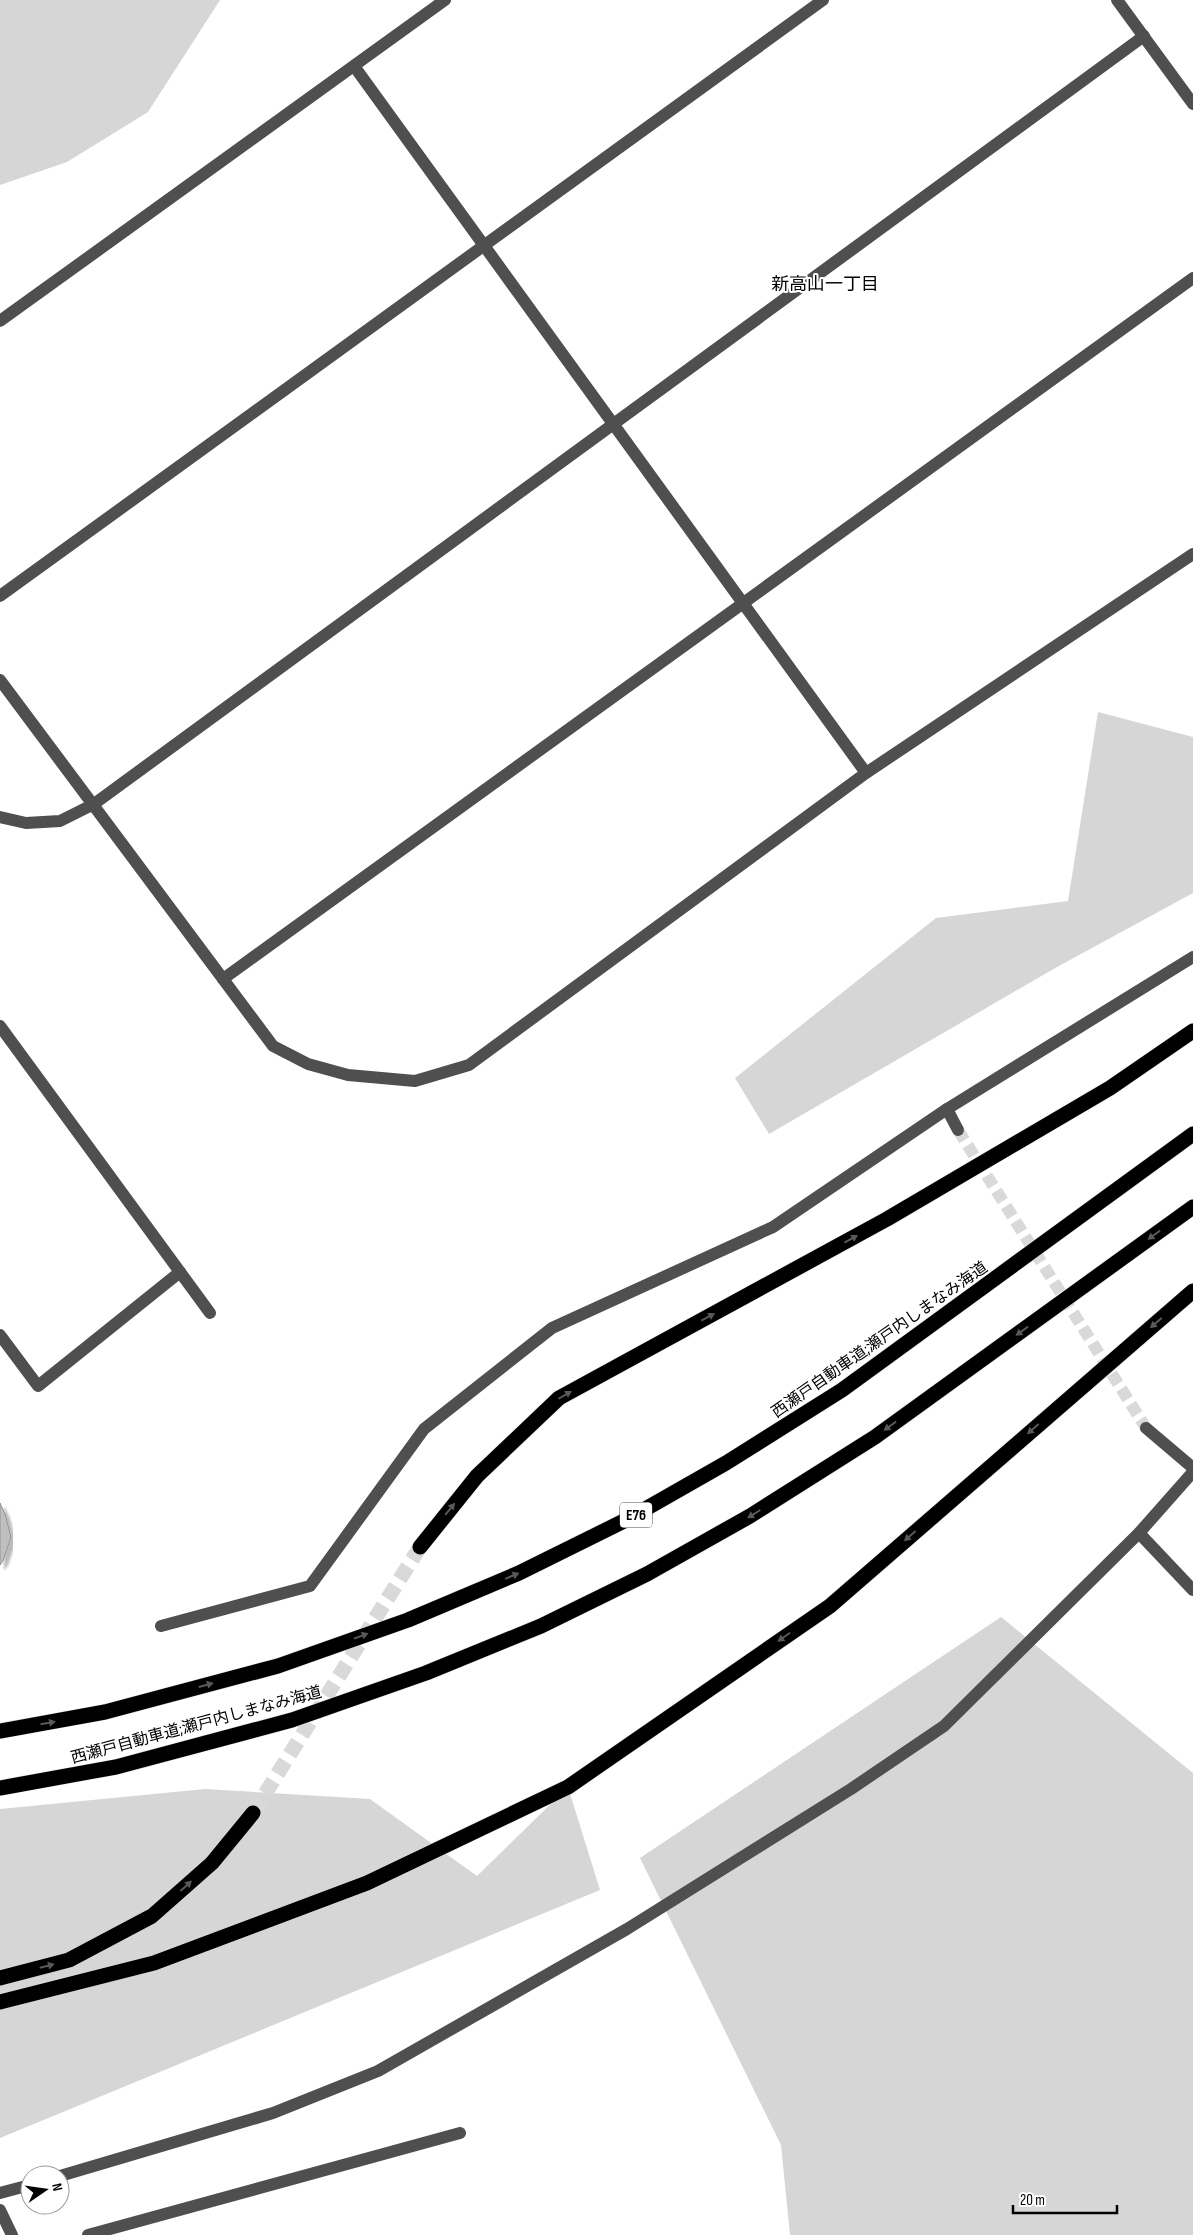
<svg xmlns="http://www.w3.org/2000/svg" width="1193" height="2235" viewBox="0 0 1193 2235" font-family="'Sofia Sans Condensed','Noto Sans JP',sans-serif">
<defs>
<filter id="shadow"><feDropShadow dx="4.5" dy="4.5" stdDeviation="1" flood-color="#0004"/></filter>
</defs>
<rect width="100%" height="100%" fill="#fff"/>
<g fill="#d6d6d6">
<polygon points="0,0 220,0 148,112 67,162 0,185"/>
<polygon points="1098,712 1193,737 1193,893 1057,967 769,1134 735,1078 936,918 1068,901"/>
<polygon points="1001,1617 1193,1773 1193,2235 790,2235 781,2145 640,1858"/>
<polygon points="568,1787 600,1890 0,2138 0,1809 205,1789 370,1799 477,1876"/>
</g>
<polygon fill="#bfbfbf" stroke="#939393" filter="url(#shadow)" points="0,1503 5,1514 11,1537 3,1561 0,1565"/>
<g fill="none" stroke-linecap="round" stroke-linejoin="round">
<polyline stroke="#d9d9d9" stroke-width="12" stroke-dasharray="12 6" stroke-linecap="butt" points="958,1130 1146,1428"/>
<polyline stroke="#d9d9d9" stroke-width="15" stroke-dasharray="15 8" stroke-linecap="butt" points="253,1813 420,1547"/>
<defs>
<g id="highway">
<polyline points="420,1547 477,1476 559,1398 887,1219 1110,1088 1193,1031"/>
<polyline points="0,1731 105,1712 278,1666 408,1620 519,1573 626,1520 726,1463 842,1390 1193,1134"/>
<polyline points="0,1788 116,1767 292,1720 426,1673 541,1626 647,1574 750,1516 875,1437 1193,1207"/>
<polyline points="0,1978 69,1960 152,1916 212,1863 253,1813"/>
<polyline points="0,2002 154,1963 367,1883 568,1787 830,1606 1193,1291"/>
</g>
</defs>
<use href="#highway" stroke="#dbdbdb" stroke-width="16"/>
<g stroke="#4f4f4f" stroke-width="12">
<polyline points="1117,0 1193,104"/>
<polyline points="354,66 866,773"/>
<polyline points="0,321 445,0"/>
<polyline points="0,596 823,0"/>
<polyline points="0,680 273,1046 308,1064 348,1075 415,1081 469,1065 866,773 1193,554"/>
<polyline points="0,817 26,823 60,821 94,804 1144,36"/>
<polyline points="223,979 1193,278"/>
<polyline points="0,1026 210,1313"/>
<polyline points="947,1109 958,1130"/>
<polyline points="0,1335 38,1386 180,1272"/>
<polyline points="1146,1428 1193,1468"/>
<polyline points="1139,1533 1193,1590"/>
<polyline points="161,1626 310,1586 424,1429 552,1328 773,1227 947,1109 1193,957"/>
<polyline points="60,2176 273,2113 378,2071 627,1929 851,1789 944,1726 1139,1533 1193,1472"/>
<polyline points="0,2193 30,2185"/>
<polyline points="0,2210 12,2235"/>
<polyline points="88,2235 460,2133"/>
</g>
<use href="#highway" stroke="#000" stroke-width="15"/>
</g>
<defs><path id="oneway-solid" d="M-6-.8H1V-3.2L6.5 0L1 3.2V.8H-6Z" transform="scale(1.25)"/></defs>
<g fill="#595959">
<use href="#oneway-solid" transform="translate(1154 1235) rotate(144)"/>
<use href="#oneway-solid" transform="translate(851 1239) rotate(-29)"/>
<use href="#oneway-solid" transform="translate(708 1317) rotate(-28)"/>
<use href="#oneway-solid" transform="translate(1156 1323) rotate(139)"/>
<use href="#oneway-solid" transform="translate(1022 1331) rotate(144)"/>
<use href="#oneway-solid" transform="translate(565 1395) rotate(-30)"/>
<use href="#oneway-solid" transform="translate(890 1426) rotate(144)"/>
<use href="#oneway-solid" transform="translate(1033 1429) rotate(139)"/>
<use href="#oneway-solid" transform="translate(450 1509) rotate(-51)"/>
<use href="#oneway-solid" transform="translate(754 1514) rotate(148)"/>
<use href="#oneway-solid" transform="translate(910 1536) rotate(139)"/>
<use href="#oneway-solid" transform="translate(512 1576) rotate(-23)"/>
<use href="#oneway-solid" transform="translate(361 1636) rotate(-20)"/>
<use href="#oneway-solid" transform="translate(784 1637) rotate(145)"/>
<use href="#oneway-solid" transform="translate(206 1685) rotate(-15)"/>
<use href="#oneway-solid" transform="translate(48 1723) rotate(-10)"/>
<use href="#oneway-solid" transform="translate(186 1886) rotate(-42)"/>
<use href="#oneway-solid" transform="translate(47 1966) rotate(-14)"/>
</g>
<g text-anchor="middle" stroke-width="4" stroke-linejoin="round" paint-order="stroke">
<rect fill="#fff" stroke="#4c4c4c" stroke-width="1" x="620" y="1502.5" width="32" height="25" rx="4"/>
<g font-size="15" font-weight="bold" fill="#000">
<text x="636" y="1520">E76</text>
</g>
<g font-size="16" fill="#000" stroke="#fff">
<text transform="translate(879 1339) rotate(-35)" y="6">西瀬戸自動車道;瀬戸内しまなみ海道</text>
<text transform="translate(196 1724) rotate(-15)" y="6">西瀬戸自動車道;瀬戸内しまなみ海道</text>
</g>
<g font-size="18" fill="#000" stroke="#fff">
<text x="825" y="290">新高山一丁目</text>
</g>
</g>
<g transform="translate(45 2190) rotate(77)"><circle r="24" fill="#ffffff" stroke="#999999"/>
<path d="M0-4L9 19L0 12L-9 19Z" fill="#000000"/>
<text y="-8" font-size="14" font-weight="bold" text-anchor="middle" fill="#000000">N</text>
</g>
<path d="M1013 2205v8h104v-8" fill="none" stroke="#000000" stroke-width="2.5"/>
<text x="1020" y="2205" font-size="15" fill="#000000" stroke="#ffffff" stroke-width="4" paint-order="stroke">20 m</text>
</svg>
